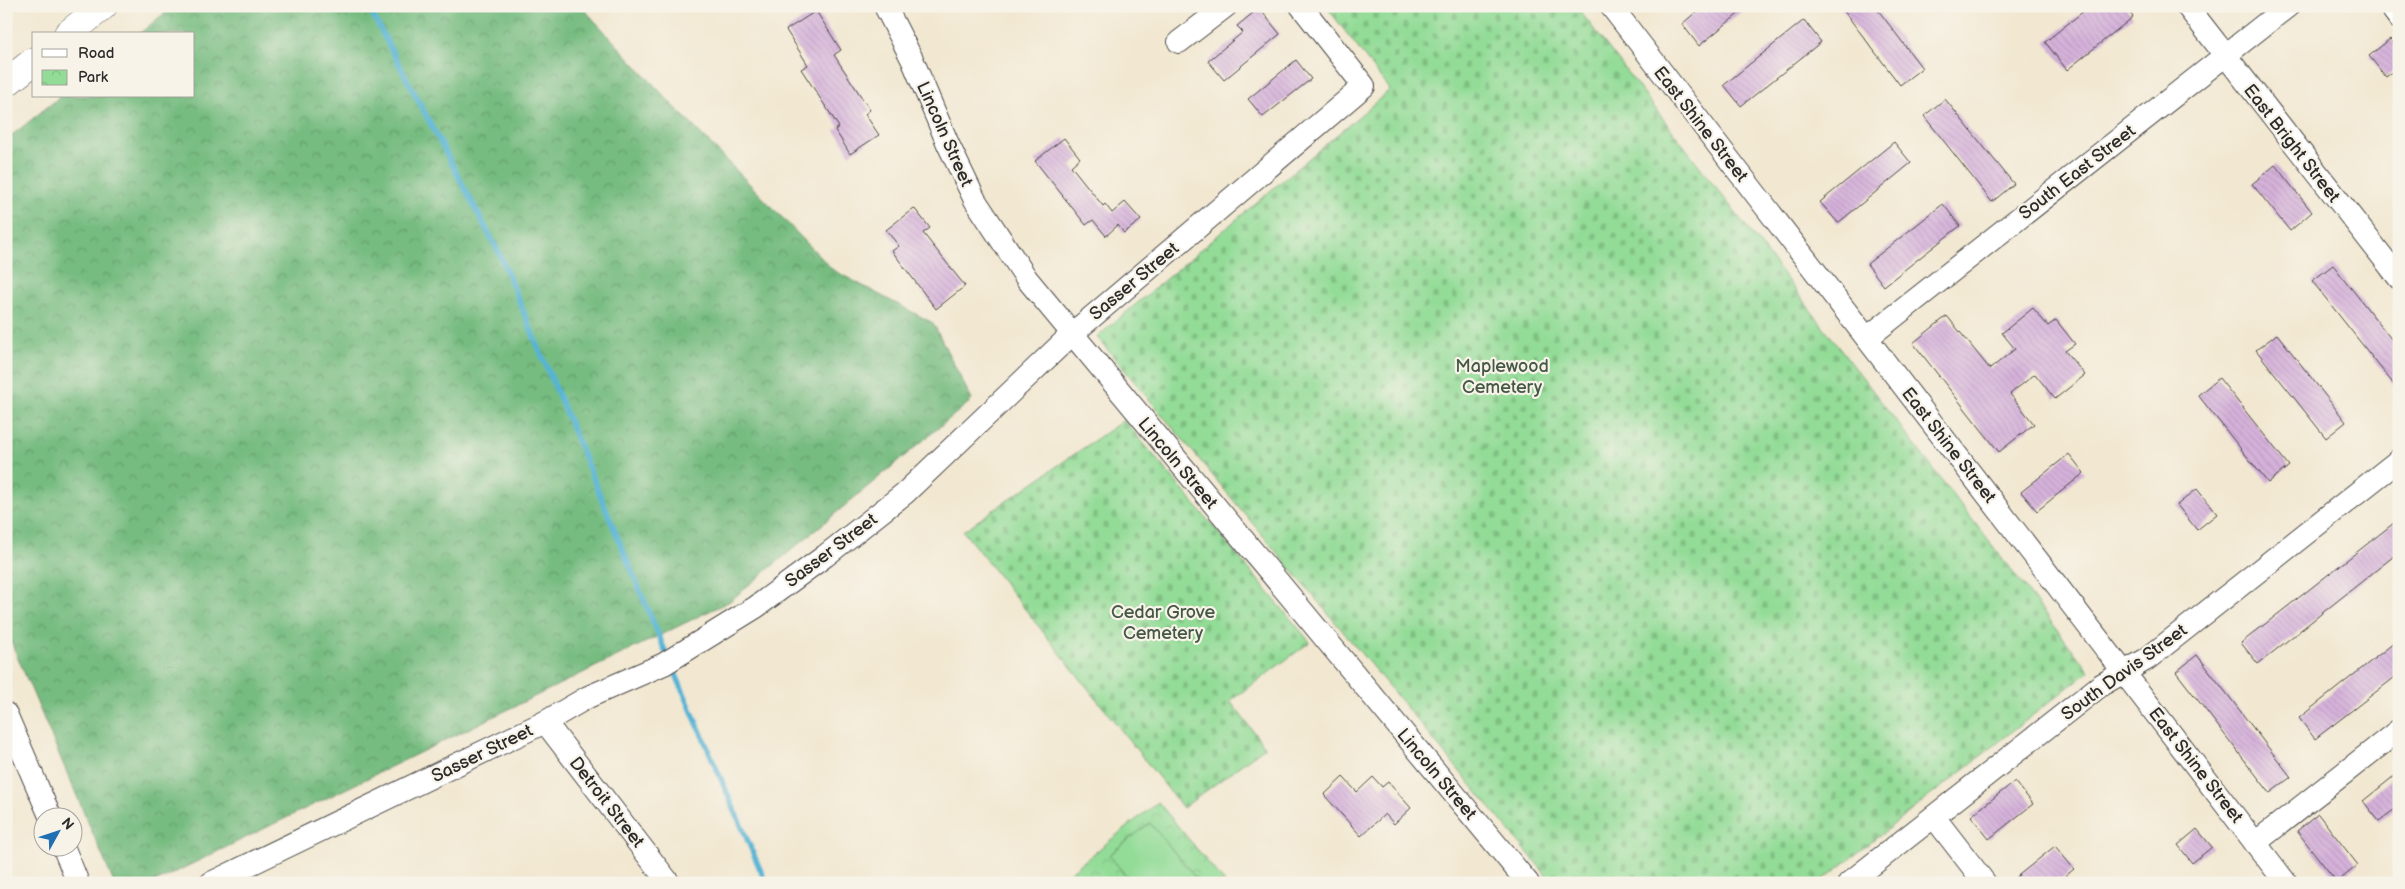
<svg xmlns="http://www.w3.org/2000/svg" width="2405" height="889" viewBox="0 0 2405 889" font-family="'Balsamiq Sans',sans-serif">
<defs>
<pattern id="forest-crowns" width="20" height="18" patternUnits="userSpaceOnUse" patternTransform="scale(1.25)"><rect width="20" height="18" fill="#76bc80"/><path d="M2 6a3 3 0 1 1 6 0M12 15a3 3 0 1 1 6 0" fill="none" stroke="#619969"/></pattern>
<pattern id="cemetery-stones" width="16" height="16" patternUnits="userSpaceOnUse" patternTransform="scale(1.25)"><rect width="16" height="16" fill="#93dc97"/><path d="M2 7V4a2 2 0 0 1 4 0v3zM10 15v-3a2 2 0 0 1 4 0v3z" fill="#7fbd82"/></pattern>
<pattern id="park-crowns" width="20" height="18" patternUnits="userSpaceOnUse" patternTransform="scale(1.25)"><rect width="20" height="18" fill="#93dc97"/><path d="M2 6a3 3 0 1 1 6 0M12 15a3 3 0 1 1 6 0" fill="none" stroke="#7fbd82"/></pattern>
<pattern id="building-back-hatch" width="6" height="6" patternUnits="userSpaceOnUse" patternTransform="scale(1.25)"><rect width="6" height="6" fill="#d6b2db"/><path d="M-1 5l2 2M0 0l6 6M5-1l2 2" fill="none" stroke="#b899bc"/></pattern>
</defs>
<rect width="100%" height="100%" fill="#f7f3e8"/>
<filter id="ink" filterUnits="userSpaceOnUse"><feTurbulence type="fractalNoise" baseFrequency=".02" numOctaves="2"/><feDisplacementMap in="SourceGraphic" scale="10" xChannelSelector="R" yChannelSelector="G"/><feConvolveMatrix kernelMatrix="1 2 1 2 8 2 1 2 1" color-interpolation-filters="sRGB"/></filter>
<filter id="wash" filterUnits="userSpaceOnUse"><feTurbulence type="fractalNoise" baseFrequency=".0096" numOctaves="4" result="noise"/><feDisplacementMap in="SourceGraphic" scale="20" xChannelSelector="R" yChannelSelector="G"/><feGaussianBlur stdDeviation="1.12" result="paint"/><feColorMatrix in="noise" values="0 0 0 0 0 0 0 0 0 0 0 0 0 0 0 0 0 1.4 0 .05"/><feComposite in="paint" operator="in"/></filter>
<g filter="url(#wash)">
<rect width="100%" height="100%" fill="#f2e8d2"/>
<polygon fill="url(#forest-crowns)" stroke="#507456" points="173,6 581,6 667,99 833,270 933,323 972,400 730,601 153,883 114,883 6,630 6,140 61,96 194,96 194,34 139,34"/>
<g fill="url(#cemetery-stones)" stroke="#5f8461">
<polygon points="1326,6 1576,6 2089,671 1819,883 1553,883 1097,337 1390,90"/>
<polygon points="1124,420 1310,642 1230,701 1265,747 1183,808 963,531"/>
</g>
<polygon fill="url(#park-crowns)" stroke="#5f8461" points="1158,802 1225,883 1057,883"/>
<polygon fill="#93dc97" stroke="#5f8461" points="1150,823 1200,883 1132,883 1109,855"/>
<g fill="none" stroke-linecap="round" stroke-linejoin="round">
<g stroke="#57b4d5" stroke-width="5.5">
<polyline points="368,6 499,253 666,653"/>
<polyline points="674,670 766,883"/>
</g>
</g>
<g id="blocks">
<g fill="url(#building-back-hatch)">
<polygon points="1703,6 1748,6 1699,46 1682,24"/>
<polygon points="1840,6 1875,6 1922,68 1900,85"/>
<polygon points="2090,6 2125,6 2133,17 2067,70 2045,42"/>
<polygon points="1259,8 1280,34 1224,80 1208,61 1243,32 1237,26"/>
<polygon points="816,11 841,50 834,55 870,110 865,114 879,135 850,154 835,130 839,127 801,69 808,65 786,30"/>
<polygon points="1804,20 1821,42 1741,106 1724,85"/>
<polygon points="2390,39 2399,50 2399,67 2386,77 2369,56"/>
<polygon points="1296,60 1311,79 1263,117 1248,99"/>
<polygon points="1945,99 2014,184 1992,202 1924,116"/>
<polygon points="1064,138 1080,158 1071,166 1103,206 1105,204 1112,213 1125,202 1141,220 1124,233 1118,225 1106,236 1093,220 1086,225 1035,161"/>
<polygon points="1894,142 1911,163 1838,223 1820,202"/>
<polygon points="2275,165 2312,212 2290,231 2252,184"/>
<polygon points="1943,204 1960,226 1884,286 1867,264"/>
<polygon points="914,208 930,228 923,233 965,286 936,309 892,251 899,246 886,230"/>
<polygon points="2333,265 2399,349 2399,391 2312,281"/>
<polygon points="2033,308 2048,326 2056,320 2075,344 2065,351 2085,375 2055,399 2035,374 2010,394 2034,424 1999,452 1913,343 1947,316 1990,369 2015,349 2002,333"/>
<polygon points="2277,334 2346,422 2326,438 2256,350"/>
<polygon points="2219,378 2289,466 2268,483 2198,395"/>
<polygon points="2069,454 2084,473 2037,511 2021,492"/>
<polygon points="2197,489 2217,514 2197,530 2177,505"/>
<polygon points="2399,519 2399,552 2258,664 2241,643"/>
<polygon points="2399,639 2399,674 2315,739 2299,718"/>
<polygon points="2197,655 2291,777 2270,793 2176,672"/>
<polygon points="2399,772 2399,806 2379,821 2363,801"/>
<polygon points="1343,777 1357,792 1373,777 1382,787 1388,782 1411,808 1394,824 1385,814 1361,836 1324,795"/>
<polygon points="2015,781 2033,804 1989,839 1971,816"/>
<polygon points="2318,814 2358,865 2337,882 2297,831"/>
<polygon points="2197,829 2212,847 2192,863 2178,845"/>
<polygon points="2055,846 2074,869 2057,883 2009,883"/>
</g>
</g>
</g>
<g filter="url(#ink)">
<use href="#blocks" fill-opacity="0" stroke="#494744" stroke-width="1"/>
<g fill="none" stroke-linecap="round" stroke-linejoin="round">
<defs>
<g id="minor">
<polyline points="885,6 912,59 948,144 975,200 1027,279 1528,883"/>
<polyline points="1611,6 2286,883"/>
<polyline points="2187,6 2399,278"/>
<polyline points="2390,6 2399,18"/>
<polyline points="1179,42 1226,6"/>
<polyline points="1867,338 2288,6"/>
<polyline points="6,714 50,816"/>
<polyline points="545,722 669,883"/>
<polyline points="1934,817 1985,883"/>
<polyline points="2255,843 2399,730"/>
<polyline points="63,846 78,883"/>
<polyline points="211,883 545,722 588,697 664,664 756,607 825,556 905,493 1072,334 1364,86 1301,6"/>
<polyline points="1849,883 2101,685 2147,659 2399,460"/>
</g>
<g id="major">
<polyline points="68,34 103,6"/>
<polyline points="6,83 34,61"/>
</g>
</defs>
<use href="#minor" stroke="#494744" stroke-width="24"/>
<use href="#major" stroke="#494744" stroke-width="29"/>
<use href="#minor" stroke="#fff" stroke-width="22"/>
<use href="#major" stroke="#fff" stroke-width="28"/>
</g>
</g>
<g text-anchor="middle" stroke-width="4.5" stroke-linejoin="round" paint-order="stroke">
<g font-size="18" fill="#2b2b2b" stroke="#f7f3e8">
<text transform="translate(1701 124) rotate(52)" y="6">East Shine Street</text>
<text transform="translate(945 134) rotate(66)" y="6">Lincoln Street</text>
<text transform="translate(2292 143) rotate(52)" y="6">East Bright Street</text>
<text transform="translate(2077 172) rotate(-38)" y="6">South East Street</text>
<text transform="translate(1134 281) rotate(-40)" y="6">Sasser Street</text>
<text transform="translate(1949 445) rotate(52)" y="6">East Shine Street</text>
<text transform="translate(1178 463) rotate(50)" y="6">Lincoln Street</text>
<text transform="translate(831 550) rotate(-37)" y="6">Sasser Street</text>
<text transform="translate(2124 672) rotate(-36)" y="6">South Davis Street</text>
<text transform="translate(482 753) rotate(-26)" y="6">Sasser Street</text>
<text transform="translate(2196 765) rotate(52)" y="6">East Shine Street</text>
<text transform="translate(1437 774) rotate(50)" y="6">Lincoln Street</text>
<text transform="translate(607 802) rotate(52)" y="6">Detroit Street</text>
</g>
<g font-size="18" fill="#455746" stroke="#f7f3e8">
<text x="1502" y="372">Maplewood<tspan x="1502" dy="21">Cemetery</tspan></text>
<text x="1163" y="618">Cedar Grove<tspan x="1163" dy="21">Cemetery</tspan></text>
</g>
</g>
<rect width="2405" height="889" fill="none" stroke="#f7f3e8" stroke-width="25"/>
<rect x="32" y="32" width="162" height="65" fill="#f7f3e8" stroke="#a5a39c"/>
<rect x="42" y="49" width="25" height="8" fill="#ffffff" stroke="#a5a39c"/>
<text x="78" y="58" font-size="15" fill="#2b2b2b">Road</text>
<rect x="42" y="70" width="25" height="15" fill="url(#park-crowns)" stroke="#a5a39c"/>
<text x="78" y="82" font-size="15" fill="#2b2b2b">Park</text>
<g transform="translate(58 832) rotate(50)"><circle r="24" fill="#f7f3e8" stroke="#a5a39c"/>
<path d="M0-4L9 19L0 12L-9 19Z" fill="#1f6fb2"/>
<text y="-8" font-size="14" font-weight="bold" text-anchor="middle" fill="#2b2b2b">N</text>
</g>
</svg>
